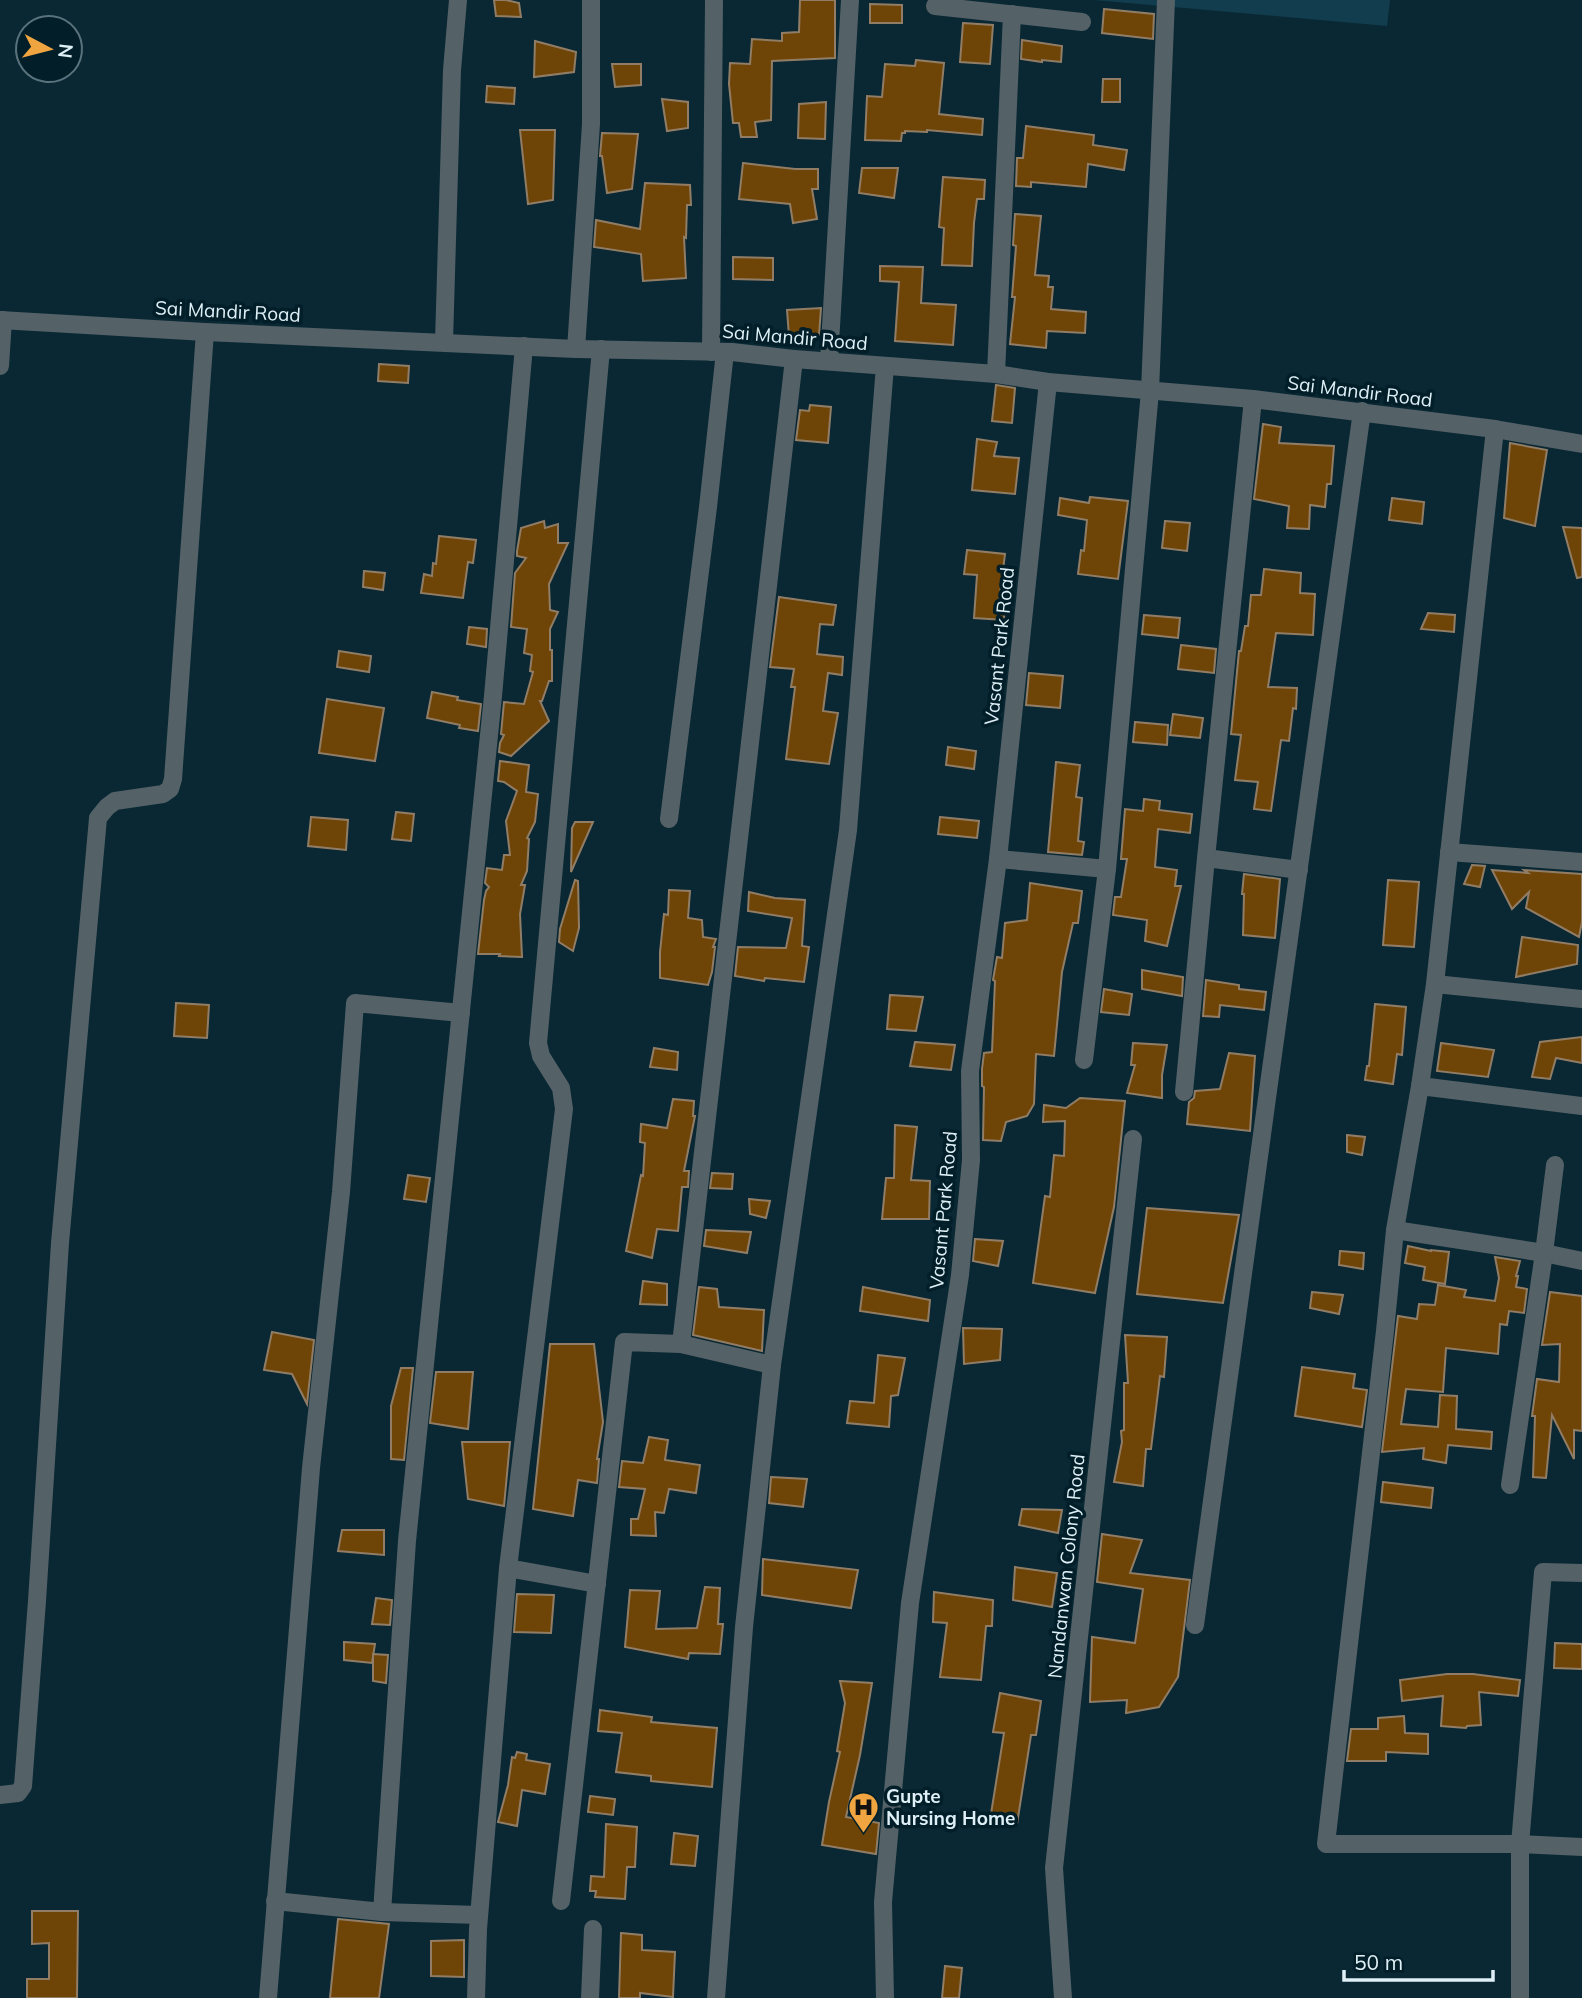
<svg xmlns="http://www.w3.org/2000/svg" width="1582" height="1998" viewBox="0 0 1582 1998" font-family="Mulish,sans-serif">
<rect width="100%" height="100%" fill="#092833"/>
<polygon fill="#123d4e" points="1094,0 1390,0 1387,26"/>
<g fill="#6e4507" stroke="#917d66" stroke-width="2">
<polygon points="494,0 506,0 519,3 521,17 496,16"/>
<polygon points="800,0 835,0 835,58 772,61 771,120 755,122 757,137 741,137 739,123 733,123 729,84 730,63 750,64 752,39 782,41 782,33 799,32"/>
<polygon points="870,4 902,5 902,23 870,23"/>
<polygon points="1104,9 1154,14 1153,39 1102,33"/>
<polygon points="963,23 993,25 990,64 960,62"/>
<polygon points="1022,40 1062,46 1061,62 1042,60 1042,62 1021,59"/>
<polygon points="535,41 576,52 574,72 534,77"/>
<polygon points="916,60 944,63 939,114 983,119 982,135 927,130 927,132 905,131 905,133 902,133 901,141 865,140 867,96 882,97 885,64 915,66"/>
<polygon points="612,64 641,64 641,85 615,87"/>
<polygon points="1103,79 1120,79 1120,102 1102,102"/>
<polygon points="487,86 515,88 514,104 486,102"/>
<polygon points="662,99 688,102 688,128 667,131"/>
<polygon points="826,102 825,139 798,138 799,104"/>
<polygon points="1026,126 1094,135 1093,145 1127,150 1124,170 1088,164 1086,187 1031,182 1031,187 1016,186 1017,158 1023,158"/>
<polygon points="520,130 555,130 553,200 528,204"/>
<polygon points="602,133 638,134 632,189 607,193 602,156 600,156"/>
<polygon points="743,163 795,169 818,169 818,189 812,189 817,219 793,223 790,204 739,199"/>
<polygon points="862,168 898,168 894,198 859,193"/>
<polygon points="943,177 985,180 984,199 977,199 974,223 972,266 942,265 944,228 939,227"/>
<polygon points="645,183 690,185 691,205 687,205 686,238 684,237 686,278 643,281 641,254 594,247 596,220 640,229"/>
<polygon points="1015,214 1041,216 1035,275 1049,276 1048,287 1053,287 1051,309 1086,312 1085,333 1047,331 1046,348 1010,344 1015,297 1012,297 1016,246 1013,245"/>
<polygon points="733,257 773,258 773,280 733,279"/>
<polygon points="880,266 923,267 921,303 956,305 953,345 895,341 899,282 880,281"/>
<polygon points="821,308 819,335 789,336 787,310"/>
<polygon points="379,364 409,366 408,383 378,381"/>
<polygon points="996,385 1015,388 1012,423 992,421"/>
<polygon points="810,405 831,407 828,443 796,440 800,410 809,411"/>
<polygon points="1263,424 1281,427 1279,443 1334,446 1331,484 1327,484 1325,507 1310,505 1309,529 1287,528 1289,506 1254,499"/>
<polygon points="977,439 997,442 994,456 1019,458 1015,494 972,490"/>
<polygon points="1510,443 1547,450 1535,526 1504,518"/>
<polygon points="1090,497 1128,501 1118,579 1078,574 1081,550 1084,551 1087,520 1058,515 1060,498 1089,503"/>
<polygon points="1392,498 1424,502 1422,524 1389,520"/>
<polygon points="544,521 545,528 558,524 558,543 568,543 549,584 550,610 558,612 550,629 550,650 552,650 552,681 549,681 542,701 540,701 549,721 511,756 499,752 500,743 504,735 501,734 504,702 524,704 533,672 530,671 532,655 524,653 527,629 511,627 515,573 526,558 517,556 517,551 521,528"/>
<polygon points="1165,521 1190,523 1187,551 1162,548"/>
<polygon points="1563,527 1582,528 1582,577 1577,578"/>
<polygon points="439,536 476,540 473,563 468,562 463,598 421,593 424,574 432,576 433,563 436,564"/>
<polygon points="967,550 1005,554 999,602 1005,602 1004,620 974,618 977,575 964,574"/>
<polygon points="1264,569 1301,573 1300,593 1315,594 1313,635 1276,633 1268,687 1297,688 1296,709 1293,708 1289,741 1281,740 1271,811 1254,809 1258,782 1235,780 1241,735 1231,734 1239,651 1241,651 1245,626 1248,626 1251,595 1261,595"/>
<polygon points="364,571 385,573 383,590 363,587"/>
<polygon points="779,597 836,605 833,625 820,624 817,654 843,657 842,675 828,673 823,711 838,713 829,764 786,759 795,687 791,687 794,669 770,667"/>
<polygon points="1428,613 1455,615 1454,632 1421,629"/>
<polygon points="1144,615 1180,618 1178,638 1142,634"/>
<polygon points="469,627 487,629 486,647 467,644"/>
<polygon points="1181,645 1216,649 1214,673 1178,669"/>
<polygon points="339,651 371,656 369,672 337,667"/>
<polygon points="1029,673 1063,676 1060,708 1026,705"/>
<polygon points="432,692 458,697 457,700 481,704 478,731 459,728 460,725 427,718"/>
<polygon points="327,699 384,708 375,761 319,753"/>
<polygon points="1173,714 1203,718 1200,738 1170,735"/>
<polygon points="1135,722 1168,725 1167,745 1133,742"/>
<polygon points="948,747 976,751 974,769 946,765"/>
<polygon points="500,761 529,765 526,792 538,794 535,822 527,838 529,839 527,871 521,885 525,885 520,914 522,957 499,956 500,954 478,954 484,900 486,891 489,887 485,883 487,868 502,870 504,855 510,855 506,821 517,791 504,782 498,781"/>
<polygon points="1056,762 1080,765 1076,797 1082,798 1078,841 1084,842 1082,855 1048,852"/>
<polygon points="1144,799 1160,801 1159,810 1192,814 1190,833 1158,829 1155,867 1177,870 1175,886 1181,886 1167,946 1145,941 1147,920 1113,915 1115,897 1121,897 1127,859 1121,859 1125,809 1143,811"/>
<polygon points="396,812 414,814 411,841 392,839"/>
<polygon points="311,817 348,820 346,850 308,846"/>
<polygon points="940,817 979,821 977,838 938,834"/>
<polygon points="575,822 593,822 571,872 572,828"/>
<polygon points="1472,865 1485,866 1480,887 1464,884"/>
<polygon points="1492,870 1528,873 1524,870 1582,874 1582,922 1579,937 1526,908 1529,892 1512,909"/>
<polygon points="1244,874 1280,879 1275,938 1243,935 1244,894 1242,894"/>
<polygon points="575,880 578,881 579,928 573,951 559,942 560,929"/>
<polygon points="1388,880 1419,882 1414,947 1383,945"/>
<polygon points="1030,883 1082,891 1078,923 1073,923 1062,972 1054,1056 1036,1054 1034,1104 1027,1116 1006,1122 1001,1141 983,1140 984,1087 982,1086 982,1069 984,1053 992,1052 995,981 993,980 997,957 1002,958 1005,923 1027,920"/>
<polygon points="669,890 690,891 688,918 702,920 703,937 716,939 713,947 715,947 712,972 708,985 660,978 660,952 664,914 668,915"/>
<polygon points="749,892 775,898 805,900 802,946 809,947 804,982 765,978 764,981 735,976 738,947 786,948 792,918 748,911"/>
<polygon points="1522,937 1578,945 1577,964 1516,977"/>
<polygon points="1142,970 1183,977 1182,996 1142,989"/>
<polygon points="1206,980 1239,985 1239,989 1266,992 1264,1010 1220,1005 1219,1017 1203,1016"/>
<polygon points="1104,989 1132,994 1129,1015 1101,1012"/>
<polygon points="890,995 923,997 916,1031 887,1029"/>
<polygon points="176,1003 209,1005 207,1038 174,1036"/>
<polygon points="1375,1004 1406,1007 1402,1055 1397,1054 1393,1084 1365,1080 1367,1066 1369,1066"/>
<polygon points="1582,1037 1582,1063 1556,1058 1550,1079 1532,1077 1540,1042"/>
<polygon points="915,1042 955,1045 951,1070 910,1066"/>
<polygon points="1133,1043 1167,1045 1162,1075 1162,1098 1127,1093 1135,1065 1131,1065"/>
<polygon points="1441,1043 1494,1050 1488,1077 1437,1071"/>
<polygon points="654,1048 678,1052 677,1070 650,1067"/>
<polygon points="1229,1053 1255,1056 1250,1131 1187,1124 1189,1102 1194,1098 1195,1091 1220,1089"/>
<polygon points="1080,1098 1125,1101 1114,1207 1095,1293 1033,1283 1045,1196 1050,1197 1054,1155 1064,1156 1065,1121 1043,1122 1044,1105 1066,1108"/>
<polygon points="673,1099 694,1101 693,1116 695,1116 684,1171 689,1171 688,1187 682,1187 678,1231 657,1229 652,1258 626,1251 641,1175 643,1176 645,1143 640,1142 641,1124 667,1128"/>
<polygon points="895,1125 917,1127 911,1180 930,1181 929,1219 882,1219 886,1178 894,1178"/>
<polygon points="1347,1135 1365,1137 1362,1155 1347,1152"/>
<polygon points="712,1173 733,1174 732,1189 710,1188"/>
<polygon points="408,1175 430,1178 426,1202 404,1199"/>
<polygon points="749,1199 770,1201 766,1218 750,1214"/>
<polygon points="1147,1208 1239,1215 1223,1303 1137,1294"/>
<polygon points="706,1230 751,1232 747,1253 704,1246"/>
<polygon points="975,1239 1003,1241 998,1266 973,1261"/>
<polygon points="1408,1246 1431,1251 1431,1250 1449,1252 1445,1284 1423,1280 1425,1267 1405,1263"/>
<polygon points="1340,1251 1364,1253 1363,1269 1339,1265"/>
<polygon points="1495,1257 1520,1261 1516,1276 1518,1276 1516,1287 1527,1289 1524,1313 1509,1311 1507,1325 1500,1324 1498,1354 1446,1348 1443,1392 1406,1389 1401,1424 1438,1427 1440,1395 1457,1396 1456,1429 1492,1432 1491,1449 1448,1445 1446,1463 1423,1459 1424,1448 1382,1452 1398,1316 1417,1319 1419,1304 1435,1305 1438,1285 1466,1290 1464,1297 1495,1301 1499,1278"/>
<polygon points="643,1281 667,1284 667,1305 640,1304"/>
<polygon points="699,1287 717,1289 719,1307 764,1310 762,1351 693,1335"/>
<polygon points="863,1287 930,1300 928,1321 860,1311"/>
<polygon points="1312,1292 1343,1295 1339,1314 1310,1308"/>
<polygon points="1550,1292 1582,1296 1582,1431 1574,1430 1574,1459 1552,1415 1546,1478 1533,1477 1535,1416 1532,1416 1537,1379 1559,1382 1560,1344 1542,1345"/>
<polygon points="963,1328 1002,1329 1000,1360 964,1364"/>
<polygon points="272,1332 314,1340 307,1404 292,1374 264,1370"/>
<polygon points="1125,1335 1167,1337 1164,1377 1160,1376 1151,1449 1146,1449 1143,1486 1114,1482 1122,1442 1121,1431 1124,1430 1124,1383 1128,1383"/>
<polygon points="550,1344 594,1344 603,1422 597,1459 599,1459 597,1483 578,1480 573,1516 533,1509"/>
<polygon points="878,1355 905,1358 898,1395 891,1396 889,1427 847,1423 850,1401 874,1403"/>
<polygon points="1302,1367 1355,1374 1353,1388 1367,1390 1362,1427 1295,1416"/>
<polygon points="401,1368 413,1368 404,1460 391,1459 391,1406"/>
<polygon points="436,1372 473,1372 468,1429 430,1423"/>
<polygon points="649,1437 668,1440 665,1460 700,1465 696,1493 669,1489 664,1513 655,1512 656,1536 631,1535 631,1519 638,1519 645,1489 619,1487 622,1461 643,1463"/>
<polygon points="462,1442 510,1442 504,1506 468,1499"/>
<polygon points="771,1477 807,1479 803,1507 769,1503"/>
<polygon points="1383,1482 1433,1488 1431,1508 1381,1502"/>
<polygon points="1022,1509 1062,1510 1058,1533 1019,1525"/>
<polygon points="342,1530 384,1530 384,1555 338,1551"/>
<polygon points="1102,1534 1142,1540 1130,1573 1190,1580 1178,1677 1159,1707 1126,1713 1127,1700 1090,1702 1092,1637 1135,1643 1143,1589 1097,1582"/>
<polygon points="763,1559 858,1570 851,1608 762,1595"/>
<polygon points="1015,1567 1057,1573 1052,1607 1013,1600"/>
<polygon points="705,1587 720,1588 718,1624 723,1624 720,1654 689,1653 688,1659 625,1647 630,1590 660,1591 656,1629 697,1628"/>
<polygon points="934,1592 993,1600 992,1626 986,1626 981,1680 940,1677 947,1623 933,1622"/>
<polygon points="517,1594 554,1595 551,1633 514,1632"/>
<polygon points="376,1598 392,1600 390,1625 372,1624"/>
<polygon points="344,1642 375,1644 372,1663 344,1660"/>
<polygon points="1555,1643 1582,1644 1582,1669 1554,1668"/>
<polygon points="373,1654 388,1655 386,1683 373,1681"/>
<polygon points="1447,1674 1473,1674 1520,1680 1518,1696 1479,1692 1481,1725 1467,1726 1466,1728 1441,1726 1443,1696 1402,1701 1400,1680"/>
<polygon points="840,1681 872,1683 860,1755 846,1817 879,1823 876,1854 822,1845 829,1802 840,1752 837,1751 845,1703"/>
<polygon points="1000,1693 1041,1701 1036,1735 1031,1735 1017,1824 990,1820 1004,1733 993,1732"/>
<polygon points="600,1710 652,1717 651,1722 717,1728 712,1787 651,1781 651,1776 616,1772 622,1733 598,1731"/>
<polygon points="1404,1716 1405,1733 1428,1734 1428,1754 1386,1752 1386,1761 1347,1761 1351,1729 1378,1729 1378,1718"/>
<polygon points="517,1752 527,1754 526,1760 550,1764 545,1794 522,1790 517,1826 498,1822 508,1785 512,1757 515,1758"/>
<polygon points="590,1796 615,1799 613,1815 588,1812"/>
<polygon points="606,1824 637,1827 635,1867 627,1867 625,1899 595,1897 596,1891 590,1891 591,1876 604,1877"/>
<polygon points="674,1833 698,1836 695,1866 671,1864"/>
<polygon points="32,1911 78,1911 77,1998 27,1998 27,1979 49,1979 49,1943 32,1944"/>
<polygon points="338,1919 389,1924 379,1998 330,1998"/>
<polygon points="621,1933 642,1935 642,1950 675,1952 673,1997 640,1993 640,1998 619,1998"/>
<polygon points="464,1940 464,1977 431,1976 431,1941"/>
<polygon points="945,1966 962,1968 959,1998 942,1998"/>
</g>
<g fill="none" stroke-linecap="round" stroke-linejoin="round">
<g stroke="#546167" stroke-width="18">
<polyline points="935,6 1082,22"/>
<polyline points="0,320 205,332 576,349 732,352 794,359 996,374 1048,382 1253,399 1495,429 1582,444"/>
<polyline points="444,342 452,70 458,0"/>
<polyline points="576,349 591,124 591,0"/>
<polyline points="711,352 714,0"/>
<polyline points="829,361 850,0"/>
<polyline points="0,366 3,320"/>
<polyline points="996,374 1012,14"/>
<polyline points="1495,429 1435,984 1420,1086 1395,1230 1385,1331 1326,1844 1520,1844 1543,1572 1582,1573"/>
<polyline points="669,819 708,507 725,352"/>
<polyline points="1449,852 1582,862"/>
<polyline points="1206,858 1299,870"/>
<polyline points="998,859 1107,869"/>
<polyline points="1435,984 1582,999"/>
<polyline points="1084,1060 1107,869 1150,391 1166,0"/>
<polyline points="1420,1086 1582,1106"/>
<polyline points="1184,1092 1206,858 1253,399"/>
<polyline points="1395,1230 1544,1253 1582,1261"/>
<polyline points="681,1344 772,1365"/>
<polyline points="1510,1485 1544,1253 1555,1165"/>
<polyline points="508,1568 597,1584"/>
<path d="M1195,1625C1249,1220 1307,816 1362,411"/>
<polyline points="0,1795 18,1793 23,1786 37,1601 60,1243 98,818 107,807 115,801 163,794 170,789 173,779 205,332"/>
<polyline points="275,1901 382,1912 479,1915"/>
<polyline points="561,1901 624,1342 681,1344 794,359"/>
<polyline points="382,1912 407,1541 493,696 524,346"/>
<polyline points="268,1998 311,1468 341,1192 355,1003 461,1013"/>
<polyline points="476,1998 478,1929 508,1568 564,1109 561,1088 541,1056 538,1043 601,349"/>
<polyline points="590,1998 593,1929"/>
<polyline points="716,1998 744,1627 772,1365 848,830 885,366"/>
<polyline points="885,1998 883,1902 910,1603 960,1275 971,1160 970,1071 998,859 1048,382"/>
<polyline points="1063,1998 1054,1868 1133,1139"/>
<polyline points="1520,1998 1520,1844 1582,1847"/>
</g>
</g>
<defs>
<symbol id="hospital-pin" viewBox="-11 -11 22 30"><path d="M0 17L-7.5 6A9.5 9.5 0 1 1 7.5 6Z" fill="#f1a540" stroke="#011e29"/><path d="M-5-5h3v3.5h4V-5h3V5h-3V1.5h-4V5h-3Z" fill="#111"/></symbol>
</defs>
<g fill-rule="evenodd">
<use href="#hospital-pin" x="846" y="1790" width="35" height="47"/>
</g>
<g text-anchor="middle" stroke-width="7" stroke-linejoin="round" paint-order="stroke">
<g font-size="19" fill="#deeff6" stroke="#011e29">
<text transform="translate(228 311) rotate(3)" y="7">Sai Mandir Road</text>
<text transform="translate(795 337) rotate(5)" y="7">Sai Mandir Road</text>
<text transform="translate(1360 391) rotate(7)" y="7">Sai Mandir Road</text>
<text transform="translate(999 646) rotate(-84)" y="7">Vasant Park Road</text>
<text transform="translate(943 1210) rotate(-85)" y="7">Vasant Park Road</text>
<text transform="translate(1066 1566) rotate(-84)" y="7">Nandanwan Colony Road</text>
</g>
<g font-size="19" font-weight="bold" fill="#deeff6" stroke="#011e29" text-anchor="start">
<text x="886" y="1803">Gupte<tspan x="886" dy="22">Nursing Home</tspan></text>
</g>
</g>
<g transform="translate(49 49) rotate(97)"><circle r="33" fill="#011e29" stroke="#59727b" stroke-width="2"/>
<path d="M0-5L12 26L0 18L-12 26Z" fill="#f1a540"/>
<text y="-10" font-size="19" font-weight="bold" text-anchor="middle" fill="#deeff6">N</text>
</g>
<path d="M1344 1970v10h149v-10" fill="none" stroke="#deeff6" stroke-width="3.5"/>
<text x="1354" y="1970" font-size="21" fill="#deeff6" stroke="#011e29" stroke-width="5" paint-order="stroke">50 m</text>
</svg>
